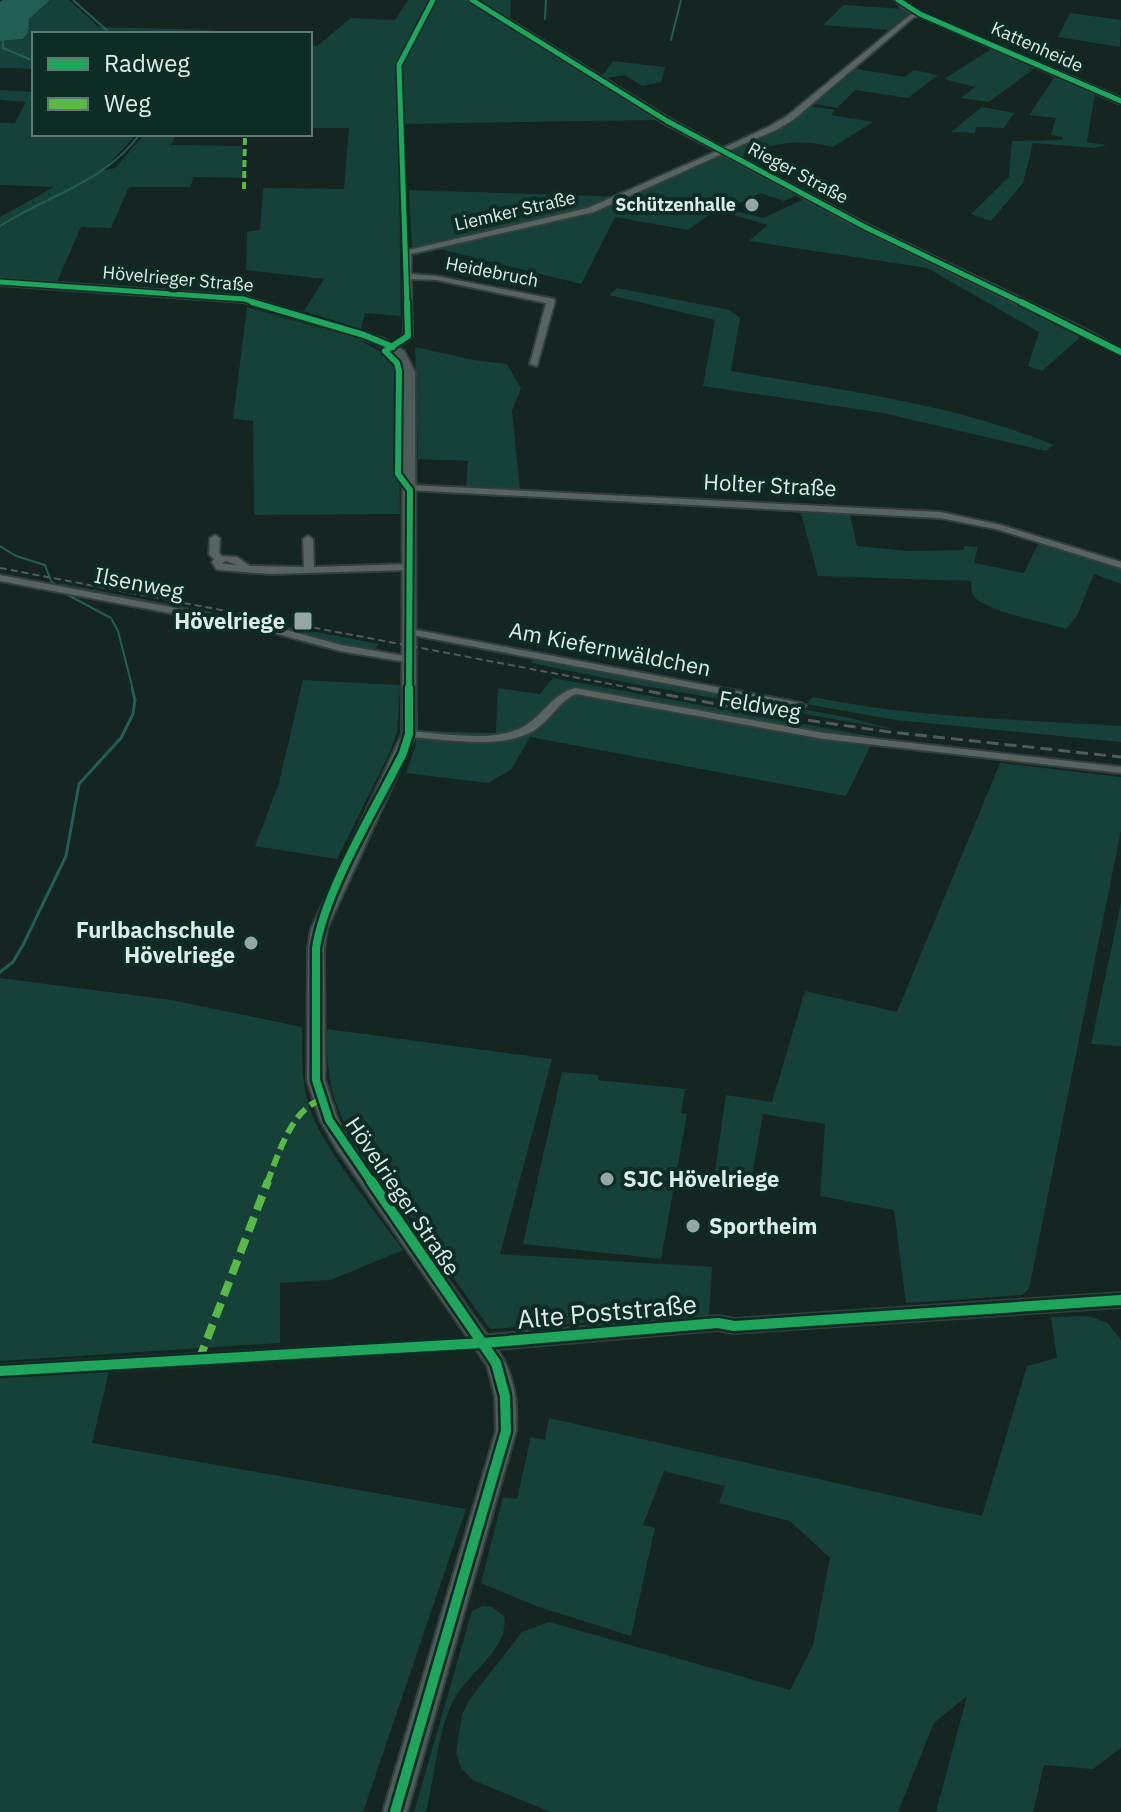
<svg xmlns="http://www.w3.org/2000/svg" width="1121" height="1812" viewBox="0 0 1121 1812" font-family="'IBM Plex Sans',sans-serif">
<rect width="100%" height="100%" fill="#142522"/>
<g fill="#164138">
<polygon points="50,0 69,0 99,27 209,30 239,34 34,34 34,69 0,68 0,41 24,39 29,19"/>
<polygon points="408,0 511,0 510,20 513,27 661,120 398,124 401,316 365,313 361,329 304,311 324,279 246,270 247,232 260,230 263,188 344,189 349,128 310,128 310,45 317,46 351,18 395,20"/>
<polygon points="844,5 902,9 909,13 889,30 823,25"/>
<polygon points="1070,13 1121,20 1120,47 1058,37"/>
<polygon points="993,48 1036,67 989,102 961,98 975,87 944,79"/>
<polygon points="613,61 665,67 661,82 642,86 625,75 600,79"/>
<polygon points="851,68 905,77 914,70 938,75 908,98 855,90 837,108 811,103"/>
<polygon points="1058,77 1095,94 1087,142 1107,145 1095,148 1033,143 1023,183 991,221 971,214 1009,177 1012,141 1062,140 1063,137 1051,135 1056,118 1029,115 1054,78"/>
<polygon points="0,90 34,92 34,134 136,134 104,170 115,168 145,134 176,134 171,145 242,146 243,178 194,177 190,187 129,187 111,228 81,227 57,282 0,279 0,217 54,187 0,185 0,123 15,123 26,102 0,100"/>
<path d="M808,106L835,110L831,115L873,122L833,147C794,138 777,143 740,157L728,151Z"/>
<polygon points="982,107 1014,113 1004,128 976,127 975,133 951,132"/>
<polygon points="719,154 799,194 784,201 760,193 728,209 763,218 807,198 1084,334 1042,371 1028,366 1039,332 927,268 749,241 768,225 716,210 688,230 615,217 581,284 423,245 412,247 409,190 628,197"/>
<path d="M617,288L730,310L740,318L731,371C839,390 951,403 1054,445L1046,451L883,413L703,386L715,320L609,295Z"/>
<polygon points="247,307 357,339 390,357 398,379 400,514 254,515 253,421 233,419"/>
<polygon points="415,347 473,360 507,364 521,388 512,411 520,490 466,488 468,461 418,459"/>
<polygon points="800,510 849,511 857,546 908,551 963,550 964,546 978,547 974,563 1024,573 1039,542 1121,567 1121,584 1094,574 1077,616 1066,629 1003,612 978,601 972,594 971,581 818,576"/>
<polygon points="59,583 379,644 373,652 274,627 62,588"/>
<polygon points="535,658 850,718 896,730 634,684 531,663"/>
<polygon points="553,678 875,737 846,796 530,737 511,770 488,783 406,773 416,744 416,731 496,733 498,688 540,694"/>
<polygon points="303,680 400,685 397,732 390,752 337,859 255,846 279,783"/>
<path d="M813,697C915,718 1018,719 1121,726V742L895,720L806,704Z"/>
<polygon points="1000,763 1121,777 1121,830 1029,1289 1022,1295 906,1303 894,1210 820,1196 825,1124 763,1114 752,1176 715,1171 726,1095 772,1102 805,991 897,1012"/>
<polygon points="1121,903 1121,1046 1091,1044"/>
<path d="M0,978L171,1000L302,1027C302,1054 301,1080 309,1106C321,1147 377,1213 403,1250L331,1280L280,1283V1343L0,1361Z"/>
<path d="M327,1029L552,1059L500,1254L712,1267L709,1315L490,1329L350,1133C329,1095 327,1072 327,1029Z"/>
<polygon points="562,1072 599,1075 598,1080 685,1089 681,1113 687,1114 661,1259 523,1244"/>
<polygon points="1088,1316 1108,1323 1121,1340 1121,1748 1093,1769 1044,1765 1033,1812 936,1812 967,1696 934,1723 898,1812 550,1812 473,1780 461,1768 456,1753 462,1715 469,1700 522,1632 549,1622 790,1690 813,1645 830,1558 790,1521 719,1503 725,1486 664,1471 643,1525 655,1528 631,1636 536,1606 481,1583 503,1497 517,1499 531,1437 545,1440 549,1418 982,1516 1027,1366 1057,1358 1051,1317"/>
<polygon points="110,1367 92,1443 466,1509 363,1812 0,1812 0,1373"/>
<path d="M482,1606L492,1607L504,1616C510,1646 473,1670 458,1693C438,1722 435,1777 426,1812H414L472,1611Z"/>
</g>
<polygon fill="#235e52" points="3,0 50,0 29,19 28,32 23,39 0,41 0,2"/>
<g fill="none" stroke-linecap="round" stroke-linejoin="round">
<g stroke="#235e52" stroke-width="2">
<polyline points="73,0 111,34"/>
<polyline points="919,12 967,32"/>
<polyline points="545,19 546,0"/>
<polyline points="973,35 1024,56"/>
<polyline points="3,38 3,48 34,61"/>
<polyline points="671,40 681,0"/>
<path d="M0,226C49,195 105,182 140,134"/>
<polyline points="0,546 16,556 45,565 51,581 59,588"/>
<polyline points="64,593 111,618 118,631 133,690"/>
</g>
<polyline stroke="#235e52" stroke-width="3" points="0,972 13,962 23,945 66,856 79,784 121,738 133,714 135,700 132,688"/>
<defs>
<g id="street">
<polygon points="469,0 477,0 670,119 723,148 770,126 787,116 910,15 914,14 901,7 895,0 901,0 905,5 922,13 1121,98 1121,103 1118,103 919,16 914,17 793,120 776,130 728,151 868,225 1081,327 1121,349 1121,355 862,229 722,154 594,212 411,254 411,274 436,276 554,299 555,301 537,366 530,364 546,303 436,280 411,279 412,336 396,349 390,349 390,345 404,335 404,251 588,208 717,151 664,123"/>
<polygon points="410,485 940,512 1001,525 1121,562 1121,568 996,529 940,518 407,490 407,486"/>
<path d="M215,535L220,538L219,553L222,556L237,557L250,566L304,567L303,539L308,536L313,539L314,567L410,564L415,567L410,570L270,574L220,570L216,569L212,562L214,559L209,554L210,538ZM226,561L237,565L223,564L222,563Z"/>
<polygon points="0,575 272,626 341,645 411,657 416,660 411,663 340,651 271,632 0,581"/>
<polygon points="411,629 801,703 806,706 801,709 407,634 406,632"/>
<path d="M575,688L824,733L1121,767V773L824,739L576,694C558,702 550,721 533,731C501,750 445,739 409,737L404,734L409,731C441,733 498,744 526,725C545,713 553,694 575,688Z"/>
<polygon points="483,1338 488,1339 490,1343 488,1347 483,1348 0,1377 0,1365"/>
</g>
<path id="secondary" d="M0,279L244,296L384,339L404,351L415,372L416,734L327,929L324,948L325,1080L338,1120L352,1144L487,1335L718,1316L734,1319L1121,1293V1307L734,1333L718,1330L497,1349C514,1373 518,1402 516,1431L407,1812H383L496,1431L495,1396L487,1365L336,1148L320,1120L307,1080L308,948L311,929L402,734L403,372L395,355L376,343L243,302L0,285Z"/>
</defs>
<use href="#street" stroke="#323f3d" stroke-width="4"/>
<use href="#secondary" stroke="#323f3d" stroke-width="4"/>
<use href="#street" fill="#576461" fill-rule="evenodd"/>
<use href="#secondary" fill="#4d5c59" fill-rule="evenodd"/>
<polyline stroke="#505c59" stroke-width="2" stroke-dasharray="7 4" stroke-linecap="butt" points="0,568 642,690"/>
<polyline stroke="#505c59" stroke-width="3" stroke-dasharray="12 6" stroke-linecap="butt" points="631,688 785,717 890,732 1121,757"/>
<polyline stroke="#58b947" stroke-width="4" stroke-dasharray="7 4" stroke-linecap="butt" points="244,189 245,134"/>
<path stroke="#58b947" stroke-width="6" stroke-dasharray="12 6" stroke-linecap="butt" d="M267,1183C278,1156 291,1109 321,1100"/>
<polyline stroke="#58b947" stroke-width="8" stroke-dasharray="15 8" stroke-linecap="butt" points="199,1360 268,1181"/>
<defs>
<g id="cycleway-far3">
<polyline points="472,0 667,121 865,227 1025,304"/>
<polyline points="898,0 920,14 1121,101"/>
<polyline points="0,282 244,299 259,304"/>
<polyline points="407,304 399,65 433,0"/>
</g>
<g id="cycleway-far2">
<polyline points="252,302 364,335 393,347"/>
<polyline points="407,302 408,336 385,351 397,363 399,371 398,474 410,490 409,690"/>
<polyline points="1021,302 1121,352"/>
</g>
<path id="cycleway-far1" d="M372,1183L329,1120L316,1080V948C325,890 376,808 403,753L409,734V688"/>
<g id="cycleway">
<polyline points="371,1181 496,1363 505,1396 506,1431 395,1812"/>
<polyline points="0,1371 483,1343 718,1323 734,1326 1121,1300"/>
</g>
</defs>
<use href="#cycleway-far3" stroke="#0d2c26" stroke-width="8"/>
<use href="#cycleway-far2" stroke="#0d2c26" stroke-width="10"/>
<use href="#cycleway-far1" stroke="#0d2c26" stroke-width="13"/>
<use href="#cycleway" stroke="#0d2c26" stroke-width="15"/>
<use href="#cycleway-far3" stroke="#20a55d" stroke-width="5"/>
<use href="#cycleway-far2" stroke="#20a55d" stroke-width="6"/>
<use href="#cycleway-far1" stroke="#20a55d" stroke-width="8"/>
<use href="#cycleway" stroke="#20a55d" stroke-width="10"/>
</g>
<g fill="#96a7a3" stroke="#0d2c26" stroke-width="3">
<circle cx="752" cy="205" r="8"/>
<rect x="293" y="611" width="20" height="20" rx="4"/>
<circle cx="251" cy="943" r="8"/>
<circle cx="607" cy="1179" r="8"/>
<circle cx="693" cy="1226" r="8"/>
</g>
<g text-anchor="middle" stroke-width="8" stroke-linejoin="round" paint-order="stroke">
<g font-size="18" fill="#dcede8" stroke="#0d2c26">
<text transform="translate(1037 47) rotate(24)" y="6">Kattenheide</text>
<text transform="translate(798 173) rotate(28)" y="6">Rieger Straße</text>
<text transform="translate(515 211) rotate(-13)" y="6">Liemker Straße</text>
<text transform="translate(492 272) rotate(11)" y="6">Heidebruch</text>
<text transform="translate(178 279) rotate(5)" y="6">Hövelrieger Straße</text>
</g>
<g font-size="18" font-weight="bold" fill="#dcede8" stroke="#0d2c26" text-anchor="end">
<text x="736" y="211">Schützenhalle</text>
</g>
<g font-size="22" fill="#dcede8" stroke="#0d2c26">
<text transform="translate(770 485) rotate(3)" y="8">Holter Straße</text>
<text transform="translate(139 583) rotate(11)" y="8">Ilsenweg</text>
<text transform="translate(610 649) rotate(11)" y="8">Am Kiefernwäldchen</text>
<text transform="translate(760 705) rotate(10)" y="8">Feldweg</text>
<text transform="translate(403 1196) rotate(56)" y="8">Hövelrieger Straße</text>
</g>
<g font-size="22" font-weight="bold" fill="#dcede8" stroke="#0d2c26" text-anchor="end">
<text x="285" y="629">Hövelriege</text>
<text x="235" y="938">Furlbachschule<tspan x="235" dy="25">Hövelriege</tspan></text>
<text x="623" y="1187" text-anchor="start">SJC Hövelriege</text>
<text x="709" y="1234" text-anchor="start">Sportheim</text>
</g>
<g font-size="26" fill="#dcede8" stroke="#0d2c26">
<text transform="translate(607 1312) rotate(-5)" y="9">Alte Poststraße</text>
</g>
</g>
<rect x="32" y="32" width="280" height="104" fill="#0d2c26" stroke="#607974" stroke-width="2"/>
<rect x="48" y="58" width="40" height="12" fill="#20a55d" stroke="#607974" stroke-width="2"/>
<text x="104" y="72" font-size="24" fill="#dcede8">Radweg</text>
<rect x="48" y="98" width="40" height="12" fill="#58b947" stroke="#607974" stroke-width="2"/>
<text x="104" y="112" font-size="24" fill="#dcede8">Weg</text>
</svg>
